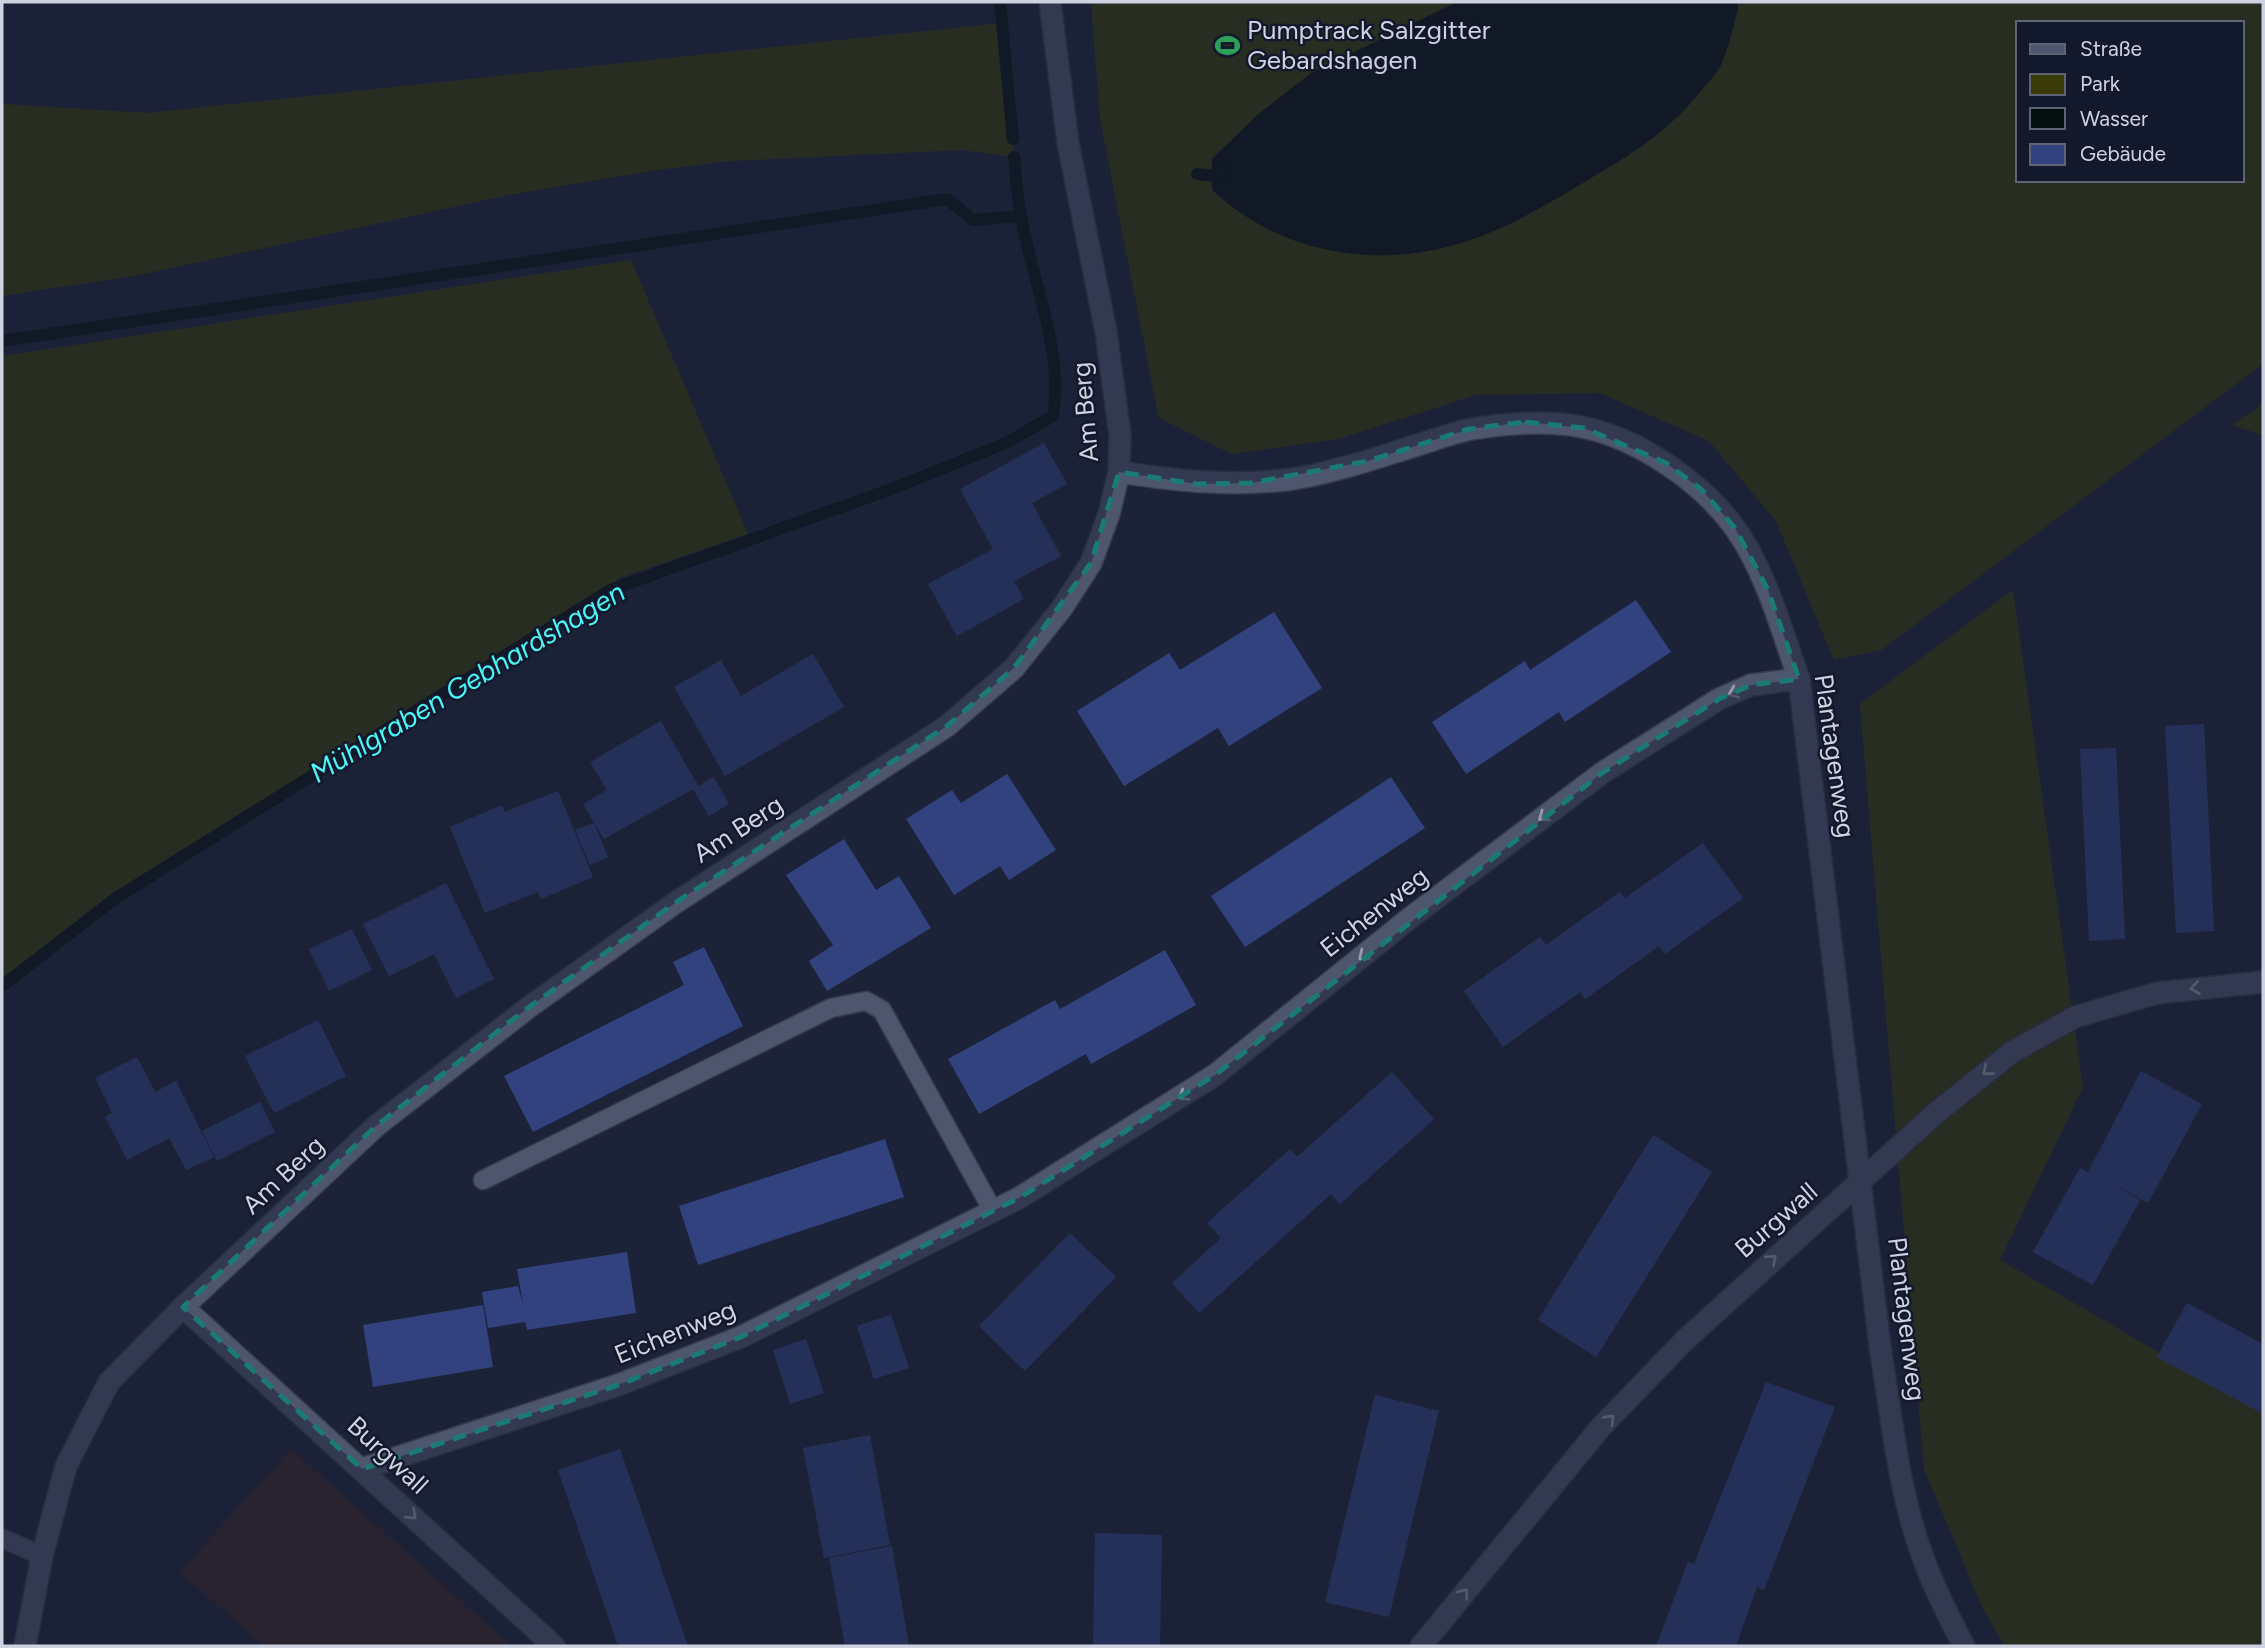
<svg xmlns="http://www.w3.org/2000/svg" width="2265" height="1648" viewBox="0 0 2265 1648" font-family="Figtree,sans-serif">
<rect width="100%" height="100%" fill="#1c2338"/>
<polygon fill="#392523" points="291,1449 511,1646 264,1646 180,1572"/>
<g fill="#393b08" fill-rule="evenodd">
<path d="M1091,2H2263V364L1881,650L1834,660L1776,521L1709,441L1600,393L1476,395L1338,439L1232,454L1159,418L1100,119ZM2018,23H2242V180H2018Z"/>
<polygon points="1002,23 1014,157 962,150 730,161 657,170 509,195 139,275 2,296 2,104 147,113"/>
<polygon points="631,260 748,534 622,577 130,882 2,979 2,356"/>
<polygon points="2263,404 2263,435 2232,425"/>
<polygon points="2013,590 2083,1087 2000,1260 2263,1413 2263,1646 2005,1646 1984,1611 1924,1469 1860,704"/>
</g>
<path fill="#030f0f" d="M1457,2H1738V9C1733,27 1729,48 1721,65C1717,74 1708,82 1702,90C1671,128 1638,151 1596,175C1563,195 1529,216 1494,231C1397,273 1290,262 1212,190V159L1256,116L1311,73Z"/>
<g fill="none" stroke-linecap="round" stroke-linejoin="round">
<g stroke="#030f0f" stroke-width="12">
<polyline points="1000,2 1013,139"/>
<polyline points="1197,174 1213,176 1226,171"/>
<polyline points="2,341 947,199 973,220 1021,216"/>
<path d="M2,986L116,898L610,590L886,491L1008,442L1053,416C1064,350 1032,281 1021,216C1017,197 1016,177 1014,157"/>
</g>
</g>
<g fill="#32427f">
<polygon points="1044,443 1067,484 1032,503 1061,556 1014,581 1024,599 957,636 928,584 993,549 960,489"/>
<polygon points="1636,600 1671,652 1565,722 1559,712 1466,774 1432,722 1525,661 1530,670"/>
<polygon points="1274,612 1322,688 1229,746 1218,728 1124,786 1077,711 1169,653 1180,670"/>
<polygon points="813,654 844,707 725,776 674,687 721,660 741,696"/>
<polygon points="661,721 698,786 714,777 729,804 709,816 693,789 604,839 583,804 607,790 590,762"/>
<polygon points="2204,724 2214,931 2176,933 2165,726"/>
<polygon points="2116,748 2125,939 2089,941 2080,749"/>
<polygon points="1007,774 1056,850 1009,880 1000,866 954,895 906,819 952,790 961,803"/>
<polygon points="1391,777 1425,828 1245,947 1211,896"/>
<polygon points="558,791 593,877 541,899 538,892 485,913 450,827 502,805 505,812"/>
<polygon points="594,823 608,857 590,865 575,830"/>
<polygon points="844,839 876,890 899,876 931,928 827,991 809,961 833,945 786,875"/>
<polygon points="1703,843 1743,898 1665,954 1659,946 1585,999 1580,992 1503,1047 1464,991 1540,937 1546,945 1620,892 1625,898"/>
<polygon points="446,883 494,979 456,998 434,954 389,976 363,924"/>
<polygon points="352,929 372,970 329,991 309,949"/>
<polygon points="704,947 743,1026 533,1132 504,1076 684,985 673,962"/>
<polygon points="1165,950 1196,1005 1091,1064 1086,1054 979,1114 948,1059 1055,1000 1060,1009"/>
<polygon points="318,1020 346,1076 274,1113 245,1056"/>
<polygon points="137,1057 155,1092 176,1081 214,1157 186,1170 169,1138 127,1160 105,1117 112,1113 95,1078"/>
<polygon points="2141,1071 2202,1104 2148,1203 2109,1182 2140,1200 2093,1285 2033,1252 2080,1168 2088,1172"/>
<polygon points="1392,1072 1434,1119 1340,1204 1331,1194 1199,1313 1172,1283 1221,1238 1207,1223 1290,1149 1297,1157"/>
<polygon points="260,1102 275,1132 217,1161 202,1131"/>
<polygon points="1653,1135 1712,1172 1596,1357 1538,1320"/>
<polygon points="885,1139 904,1197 698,1265 679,1206"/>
<polygon points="1070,1233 1116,1277 1025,1371 979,1326"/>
<polygon points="627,1252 636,1313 527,1330 525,1322 488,1328 482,1292 518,1286 523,1304 517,1269"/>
<polygon points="2187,1303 2263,1344 2263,1414 2157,1357"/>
<polygon points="483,1305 493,1367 373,1387 363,1325"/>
<polygon points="891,1315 909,1368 874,1379 857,1326"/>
<polygon points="806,1339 824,1393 790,1404 773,1350"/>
<polygon points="1766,1382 1835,1407 1764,1590 1757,1587 1736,1646 1656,1646 1688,1562 1694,1564"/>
<polygon points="1375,1395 1439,1411 1389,1617 1325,1602"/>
<polygon points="870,1435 890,1545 824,1558 803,1448"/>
<polygon points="620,1449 688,1646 618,1646 558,1470"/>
<polygon points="1095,1533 1162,1535 1160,1646 1093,1646"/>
<polygon points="892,1546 909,1646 845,1646 829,1558"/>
</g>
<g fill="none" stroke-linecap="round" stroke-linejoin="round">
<defs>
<g id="lane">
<polyline points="483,1180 831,1008 866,1001 882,1010 993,1211"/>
<polyline points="2,1538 42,1556"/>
</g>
<g id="street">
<path d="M1119,472C1178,481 1233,487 1293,479C1336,472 1379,457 1421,444C1437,439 1455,432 1472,429C1508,423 1546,420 1582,427C1638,438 1702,482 1735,528C1766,572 1781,628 1799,679L1881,1354C1892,1419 1898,1486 1920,1549C1931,1582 1948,1615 1964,1646"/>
<polyline points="183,1307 554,1646"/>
<polyline points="362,1469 618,1385 741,1337 1019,1198 1215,1075 1410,918 1602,773 1719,699 1751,685 1799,679"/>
<polyline points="25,1646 42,1556 66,1466 109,1382 183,1307 376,1126 529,1007 675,903 947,726 1014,668 1062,608 1091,563 1109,514 1119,472 1120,435 1106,332 1068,143 1050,2"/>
<polyline points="1421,1646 1601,1427 1685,1340 1936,1113 2012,1052 2075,1017 2157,993 2263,982"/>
</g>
</defs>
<use href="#lane" stroke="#373c4d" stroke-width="21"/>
<use href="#street" stroke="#373c4d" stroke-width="24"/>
<use href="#lane" stroke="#4e566e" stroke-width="18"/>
<use href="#street" stroke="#4e566e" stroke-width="21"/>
</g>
<defs><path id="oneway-chevron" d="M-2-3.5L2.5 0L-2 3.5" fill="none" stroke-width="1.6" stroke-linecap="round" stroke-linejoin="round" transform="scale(1.75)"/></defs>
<g stroke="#949bad">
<use href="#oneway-chevron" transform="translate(1733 693) rotate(157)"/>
<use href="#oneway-chevron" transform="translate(1543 817) rotate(143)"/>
<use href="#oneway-chevron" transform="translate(1363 956) rotate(141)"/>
<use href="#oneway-chevron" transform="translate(2195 988) rotate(172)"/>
<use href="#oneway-chevron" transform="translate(1987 1071) rotate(141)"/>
<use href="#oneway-chevron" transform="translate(1183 1096) rotate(148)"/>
<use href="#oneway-chevron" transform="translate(1772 1259) rotate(-42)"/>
<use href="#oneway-chevron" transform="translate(1610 1419) rotate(-46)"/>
<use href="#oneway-chevron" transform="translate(412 1515) rotate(43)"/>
<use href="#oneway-chevron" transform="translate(1464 1593) rotate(-52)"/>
</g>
<path d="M0 0H2265V1648H0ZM1525,422L1584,428L1666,463L1701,489L1735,528L1768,590L1799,679L1751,685L1719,699L1602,773L1215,1075L1019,1198L741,1337L618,1385L362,1469L183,1307L376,1126L529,1007L675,903L947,726L1014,668L1091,563L1119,472L1197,484L1251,483L1368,461L1469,429Z" fill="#1c2338" fill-opacity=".55" fill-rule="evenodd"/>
<path fill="none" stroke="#197b74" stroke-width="5" stroke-dasharray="14 9" stroke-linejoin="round" d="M1525,422L1584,428L1666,463L1701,489L1735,528L1768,590L1799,679L1751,685L1719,699L1602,773L1215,1075L1019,1198L741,1337L618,1385L362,1469L183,1307L376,1126L529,1007L675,903L947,726L1014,668L1091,563L1119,472L1197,484L1251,483L1368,461L1469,429Z"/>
<defs>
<symbol id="stadium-bare" viewBox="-9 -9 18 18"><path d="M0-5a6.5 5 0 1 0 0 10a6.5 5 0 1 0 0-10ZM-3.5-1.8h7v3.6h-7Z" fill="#2e9e5b" stroke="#13192d" stroke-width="2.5" paint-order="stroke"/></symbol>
</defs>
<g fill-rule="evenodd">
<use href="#stadium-bare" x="1210" y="28" width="35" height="35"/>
</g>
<g text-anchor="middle" stroke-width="5" stroke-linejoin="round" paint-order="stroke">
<g font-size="26" fill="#ced3e1" stroke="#13192d" text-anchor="start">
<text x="1247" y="39">Pumptrack Salzgitter<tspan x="1247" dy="30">Gebardshagen</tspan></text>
</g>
<g font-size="26" fill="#ced3e1" stroke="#13192d">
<text transform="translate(1085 412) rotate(-95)" y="9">Am Berg</text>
<text transform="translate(1835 756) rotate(82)" y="9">Plantagenweg</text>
<text transform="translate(738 829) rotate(-33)" y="9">Am Berg</text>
<text transform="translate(1374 912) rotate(-38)" y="9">Eichenweg</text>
<text transform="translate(283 1175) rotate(-43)" y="9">Am Berg</text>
<text transform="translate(1776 1220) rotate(-41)" y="9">Burgwall</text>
<text transform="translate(1907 1319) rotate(83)" y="9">Plantagenweg</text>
<text transform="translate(675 1332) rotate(-22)" y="9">Eichenweg</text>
<text transform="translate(388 1455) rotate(43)" y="9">Burgwall</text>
</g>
<g font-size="28" font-style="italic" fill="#4cf6f7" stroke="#13192d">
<text transform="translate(467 682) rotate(-31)" y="10">Mühlgraben Gebhardshagen</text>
</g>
</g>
<rect width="2265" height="1648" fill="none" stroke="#ced3e1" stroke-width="7"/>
<rect x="2016" y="21" width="228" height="161" fill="#13192d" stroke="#5e6375" stroke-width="2"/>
<rect x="2030" y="44" width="35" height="10" fill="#4e566e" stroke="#5e6375" stroke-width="2"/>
<text x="2080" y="56" font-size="21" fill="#ced3e1">Straße</text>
<rect x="2030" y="74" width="35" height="21" fill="#393b08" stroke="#5e6375" stroke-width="2"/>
<text x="2080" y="91" font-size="21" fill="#ced3e1">Park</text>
<rect x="2030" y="108" width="35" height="21" fill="#030f0f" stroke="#5e6375" stroke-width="2"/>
<text x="2080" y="126" font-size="21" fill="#ced3e1">Wasser</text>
<rect x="2030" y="144" width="35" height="21" fill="#32427f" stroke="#5e6375" stroke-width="2"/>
<text x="2080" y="161" font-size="21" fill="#ced3e1">Gebäude</text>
</svg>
